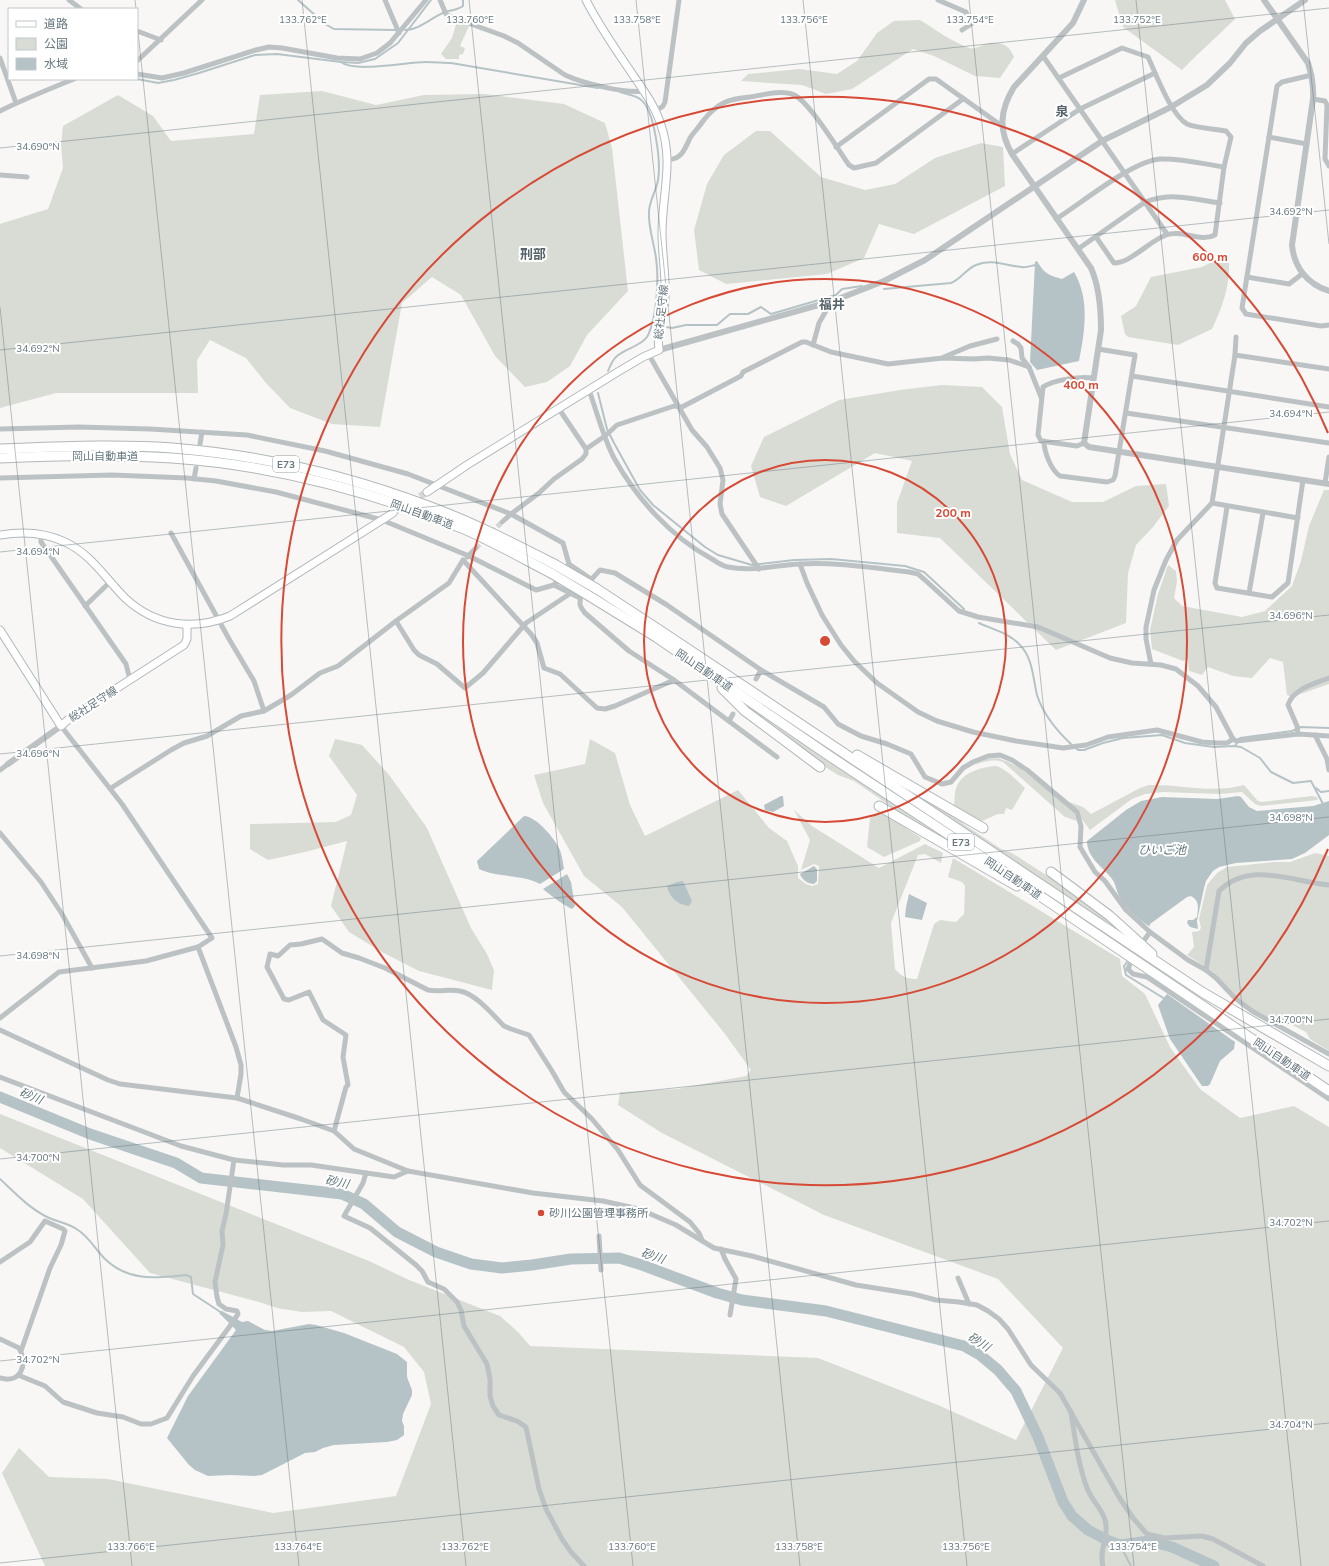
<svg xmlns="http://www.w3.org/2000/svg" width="1329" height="1566" viewBox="0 0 1329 1566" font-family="'Nunito Sans','Noto Sans JP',sans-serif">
<rect width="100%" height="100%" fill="#f8f7f5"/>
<g fill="#d8dcd5">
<path d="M1115,0H1225L1235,19C1218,36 1199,52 1182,70L1123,27Z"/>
<path d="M920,20C936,30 951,41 969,48C975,50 983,44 990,43C1002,42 1010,46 1014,57L1000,78L975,76L934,56L913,49L852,89L826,94L802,85L741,81L748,74L799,69L837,74L857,61L877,33L894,21Z"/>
<polygon points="457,21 469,26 460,46 465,48 463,54 459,55 459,59 446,59 441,54 452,38"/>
<polygon points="322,91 376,105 424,95 484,94 564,104 605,123 612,148 628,291 587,335 570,366 547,382 525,387 495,356 461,295 432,277 402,303 380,427 332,424 290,408 266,383 246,358 210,340 197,360 198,393 56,393 0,408 0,224 48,209 63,168 61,145 63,126 118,95 153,116 171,141 254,134 260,95"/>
<polygon points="756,131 770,131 821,177 865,190 895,184 935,158 981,143 1003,147 1005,186 914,234 879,224 864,258 827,274 726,284 699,270 694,230 707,184 724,155"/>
<path d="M1216,260L1229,263C1230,286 1222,308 1212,329L1178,345L1128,337L1125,334L1121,316L1136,306L1151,277L1202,267Z"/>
<polygon points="942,385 982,387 1002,407 1010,454 1022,480 1072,502 1103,502 1136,486 1166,484 1169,506 1153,527 1136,545 1128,573 1126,623 1056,650 940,538 897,533 897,503 912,461 875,453 786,506 760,497 751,466 764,437 839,400 900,390"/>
<polygon points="1324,490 1329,490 1329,684 1292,697 1287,695 1283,662 1270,658 1252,678 1233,676 1208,667 1202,675 1189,671 1188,659 1183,661 1152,649 1150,630 1158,594 1168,565 1176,571 1177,581 1174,598 1182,606 1242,617 1265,611 1292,586 1301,561 1309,526"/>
<polygon points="734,697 968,854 899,815 889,805 854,781 838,775 825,767 785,738"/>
<polygon points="335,739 362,745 390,776 427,828 471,928 487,954 494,970 492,990 419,971 382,952 349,932 331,906 347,841 305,852 268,860 250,849 250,824 336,822 351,815 357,795 329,756"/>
<path d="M590,739L615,753L630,805L645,836L738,790L769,828L787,841L798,866V878L806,884L812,886L818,884L819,866L814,864L801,870L810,840L794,810L812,826L879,868L925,844L943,853L941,863L925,854L918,855L891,923L895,969C902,977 907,979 917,979L934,924L940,920L956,922L964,914L965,886L962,882L948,877L953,858L1120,959L1122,976L1145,994L1170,1047L1200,1089L1240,1118L1294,1106L1329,1127V1566H45L2,1473L19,1448L49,1477L108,1479L273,1513L396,1496L431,1404L424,1372L404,1347L331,1311L302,1312L277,1308L259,1302L150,1273L83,1199L0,1148V1114L369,1261L409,1280L500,1316L518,1332L530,1346L818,1358L938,1405L1016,1440L1063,1348L998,1279L824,1215L662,1133L618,1105L620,1092L677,1089L746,1076L751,1070L725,1034L622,907L584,876L543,803L534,775L585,764Z"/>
<path d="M998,758L1009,762L1020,768L1062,801L1074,812L1077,821L1065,817L1003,762C991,758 979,763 968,768L986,759Z"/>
<path d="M996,766C1007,769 1017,781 1025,788L1012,810L1006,808L1004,814H998L982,821L976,819L954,806C955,800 954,791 957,786C963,772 982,767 996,766Z"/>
<path d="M1149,785C1181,784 1212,794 1244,785L1258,801L1262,802L1312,796L1317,797L1318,800L1261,806L1255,804L1242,792L1220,794L1163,792L1145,794L1132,799L1090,830L1069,802L1083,807L1091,814L1140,788Z"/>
<polygon points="913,793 954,814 965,825 1001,849 1012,853 1066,888 1107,919 1128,938"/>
<polygon points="878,814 882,814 888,816 921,838 920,841 884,857 867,847 870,818"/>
<polygon points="1315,853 1329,856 1329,1051 1310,1039 1306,1032 1290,1024 1281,1025 1253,1009 1234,994 1212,971 1187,955 1194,947 1192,932 1199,931 1201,928 1199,919 1207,885 1217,873 1227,867 1274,862 1290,862"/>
</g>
<g fill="#b6c3c6">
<path d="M1037,261C1044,273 1048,275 1062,279L1074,272C1090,299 1085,331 1079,361L1037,370L1030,362L1035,262Z"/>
<polygon points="781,796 783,796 784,806 773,812 765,810 764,805"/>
<path d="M1238,796L1241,797L1249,807L1257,811L1313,806L1329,801V835L1305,853L1292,859L1236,863L1219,867L1213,871L1206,881L1204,888L1197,921L1198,929L1190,927L1187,923L1188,920H1193L1197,917C1198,908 1200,901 1191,896L1187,897L1150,924V926L1147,925C1137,917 1124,907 1119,896C1116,890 1116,884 1112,879C1103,867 1087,858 1087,841L1126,810L1141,801L1162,797L1217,799Z"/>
<path d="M524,816C536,816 556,840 560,850C562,856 563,863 564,869L540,884C522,874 498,878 479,869L477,861Z"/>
<path d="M814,866L817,869V881L814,884C808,884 802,880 800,874Z"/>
<path d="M567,874L571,882L575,906L572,909C565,906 550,895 543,889Z"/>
<path d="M683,881L692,901L689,906C678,905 669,897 667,886L677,882Z"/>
<polygon points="909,894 927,903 922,920 905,917 906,907"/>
<polygon points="1167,994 1235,1042 1234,1049 1220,1061 1210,1084 1208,1086 1202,1086 1170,1039 1158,1005"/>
<polygon points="222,1311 242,1322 248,1321 265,1330 272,1331 309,1324 316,1325 344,1333 397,1354 407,1362 407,1377 412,1390 412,1395 403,1414 402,1421 404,1426 404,1435 397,1440 387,1442 334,1445 323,1448 315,1452 305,1453 262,1475 254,1476 231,1475 208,1476 195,1470 189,1465 167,1438 188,1396 236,1330 219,1313"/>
</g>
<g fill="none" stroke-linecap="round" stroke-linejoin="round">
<g stroke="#b6c3c6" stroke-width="2">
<polyline points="298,0 325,24 334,29 395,30"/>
<path d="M405,30C419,30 432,17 445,12C451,10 458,10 463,6V0"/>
<path d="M341,62C354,73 407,62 426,62C435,62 443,63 451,63L598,88"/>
<polyline points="137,79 158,83 174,80 199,73 255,55 277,54 341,62 358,63 375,59 398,43 431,0"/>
<path d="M884,289L951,283C961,279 966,269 976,265C991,258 1007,266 1022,267C1027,268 1032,265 1037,265"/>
<polyline points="666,327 672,328 686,325 717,325 730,314 748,314 761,307 771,314 836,295 842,289 862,286"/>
<path d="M608,371C610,366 613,359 617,356C626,348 645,345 649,333C657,314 659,278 656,258C654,243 648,227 649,212C649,201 656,192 658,180C661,163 655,109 640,99C635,95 626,94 620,92"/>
<polyline points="598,393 607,429 614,443 640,490 653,505 705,547 718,555 752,565 794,560 831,559 905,566 924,572 964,609"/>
<path d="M979,623C992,629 1009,633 1019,644C1033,657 1033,679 1037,695C1043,714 1058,732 1072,745"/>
<polyline points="1235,746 1240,738 1292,731 1301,727 1329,728"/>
<polyline points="1076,748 1078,750 1084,750 1103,743 1123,738 1162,735 1185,743 1214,747 1234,746 1241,747 1260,758 1271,772 1293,783 1311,781 1323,804"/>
<polyline points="1316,788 1321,792 1329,791"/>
<polyline points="1127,962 1124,966 1126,975 1165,999"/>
<path d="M0,1179C15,1193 29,1208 47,1217C57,1222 69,1223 78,1230C89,1237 96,1250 105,1259C129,1282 156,1278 186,1275L191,1277L193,1294L222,1313"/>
<polyline points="1120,1545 1131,1566"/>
</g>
<polyline stroke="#b6c3c6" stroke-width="11" points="0,1097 90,1134 176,1163 201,1178 342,1194 364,1204 397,1232 436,1252 471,1264 502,1268 532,1265 571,1259 619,1258 642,1265 717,1293 742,1300 826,1311 964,1346 980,1355 998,1370 1016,1391 1038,1437 1063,1502 1072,1516 1088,1530 1109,1541 1120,1545 1149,1541 1172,1547 1214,1566"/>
<polyline stroke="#d3d7d7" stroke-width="5" stroke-dasharray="5 2.5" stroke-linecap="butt" points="476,548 502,522"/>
<polyline stroke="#d3d7d7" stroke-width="7" stroke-dasharray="7 3.5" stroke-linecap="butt" points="393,513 427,492"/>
<defs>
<g id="secondary">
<path d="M427,492L467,465L616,373L643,357L659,350C656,332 664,315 665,297C666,275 662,254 662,233C662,195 674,162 661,125C655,106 644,91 633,75C616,50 599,26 586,0"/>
<path d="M0,535C23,531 44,532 65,542C91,554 106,579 125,598C155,626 193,631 230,616L393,513"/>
<polyline points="0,630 61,726 69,719 184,645 187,639 187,626"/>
</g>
<g id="motorway">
<path d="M0,449C57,447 115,444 172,448C260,455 346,475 428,506C472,522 513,543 554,564"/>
<path d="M0,458C57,455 115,454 172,458C273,465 371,491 464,529C494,542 522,558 551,573"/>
<polyline points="597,589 661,631 1202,992 1329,1066"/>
<polyline points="591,597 656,637 831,757 969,848 1329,1091"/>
<polyline points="722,688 745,711 820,767"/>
<polyline points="857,755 983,828"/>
<polyline points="879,806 1017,886"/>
<polyline points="1051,872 1110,916 1152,954"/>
</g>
</defs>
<use href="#secondary" stroke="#b1b8bb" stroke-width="9"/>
<use href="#motorway" stroke="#b2b7b9" stroke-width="11"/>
<g stroke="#bcc2c4" stroke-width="5">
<polyline points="69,0 81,9"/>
<polyline points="385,0 399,33"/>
<path d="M440,0L446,14L449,16L504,36L518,43L565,75C582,83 626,94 644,91"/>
<polyline points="938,0 966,12 967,15 976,21 962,30"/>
<polyline points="137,31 161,40"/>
<polyline points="1043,56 1167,234"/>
<polyline points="0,58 16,103"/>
<polyline points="137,61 202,0"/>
<polyline points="137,74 162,78 184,73 256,50 269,47 282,48 337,58 360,59 377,53 390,43 426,0"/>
<polyline points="1312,75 1282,82 1277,86 1242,308 1246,314 1321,326 1329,325"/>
<path d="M1059,78L1122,48L1148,57C1156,74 1171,115 1187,124C1196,128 1216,129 1226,131L1231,137L1224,167L1215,235C1200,243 1182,229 1166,235C1149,241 1131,263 1114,263L1096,237"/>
<polyline points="1313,99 1325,101 1327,105 1325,159 1329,166"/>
<path d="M0,111C24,99 49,89 74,79"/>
<polyline points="656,111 663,106 665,102 679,0"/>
<polyline points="1269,137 1307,144"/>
<polyline points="836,147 929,79 936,79 1002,126"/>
<polyline points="1012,154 1080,109 1155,73"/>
<path d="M668,160C672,159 676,159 679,156C684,153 687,144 690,138C694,132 699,127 703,121C717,103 728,99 750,97C763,95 779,90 792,94C807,98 839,151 849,165L854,168L876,163L963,99"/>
<polyline points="0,175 27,177"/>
<path d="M1056,219C1082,203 1132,161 1160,159C1181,158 1204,164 1224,167"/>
<path d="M1078,249L1145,202C1173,192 1192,199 1220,203"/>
<polyline points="1247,277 1289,284 1302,274"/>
<polyline points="1013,341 1018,344 1021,348 1022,358 1029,367 1041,397"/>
<polyline points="813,345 819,323 827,309 827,303"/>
<polyline points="649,355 692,430 707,447 720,468 723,480 720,504 722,514 759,569"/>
<polyline points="1235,355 1329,369"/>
<polyline points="944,357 970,346 997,339"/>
<polyline points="1132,376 1329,407"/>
<path d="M589,390C597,412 603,437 614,458C637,499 671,537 712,559C717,562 722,566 728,567C752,572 776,565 800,564C836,562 873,568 909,572L918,574L925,580L959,611L978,617L1038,627L1110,658L1132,663L1161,665L1176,669L1198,686L1216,707L1233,739L1236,741L1298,734L1329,736"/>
<polyline points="559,409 586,449 586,454 582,459 554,479 539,493 511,514 563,543 569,564 591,579"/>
<polyline points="1126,413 1329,443"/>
<polyline points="0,429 79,427 150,429 247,435 325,451 408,474 511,514 502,522"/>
<path d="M1044,441C1044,452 1051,470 1060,476L1107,482L1113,480L1115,476L1135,355L1098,349"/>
<path d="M1084,443L1077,446L1041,441L1038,435L1043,387C1053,380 1080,376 1093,378"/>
<polyline points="200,444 202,432"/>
<polyline points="586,449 605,436 617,425 674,406 682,407 741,376 743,372 802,342 806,342 831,352 888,364 943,358 974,359 988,358 1009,360 1029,367"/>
<polyline points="0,478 112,475 187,478 216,481 276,492 382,520 469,556 536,590 554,585 569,564"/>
<polyline points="194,479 196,468"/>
<polyline points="1325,483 1329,457"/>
<polyline points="1212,503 1298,518"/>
<polyline points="1227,507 1215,583 1217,588 1272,597 1288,583 1303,480"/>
<polyline points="171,533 229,639 254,681 264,711"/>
<polyline points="41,534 41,542 126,664 130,680"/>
<polyline points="467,557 476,548"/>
<polyline points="800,564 807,583 822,615 841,645 854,661 877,683 918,712 937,721 973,732 1016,741 1063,748 1086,745 1108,737 1157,730 1202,742 1217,743 1227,743 1233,739"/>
<polyline points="554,585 580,598"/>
<polyline points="1249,593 1263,513"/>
<polyline points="85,606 111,581"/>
<polyline points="396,621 414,650 419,655 437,664 465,688 483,673 526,623 571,593"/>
<polyline points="1151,664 1146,639 1146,627 1154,590 1166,560 1177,540 1212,503 1235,355 1236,337"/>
<polyline points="756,679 761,670"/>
<polyline points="729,721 733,714"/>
<path d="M1298,734L1297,726L1288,705C1293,689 1315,683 1329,678"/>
<polyline points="1315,735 1327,759 1329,770"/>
<path d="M777,757L674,680L629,651L585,613C583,610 580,607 580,604C579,593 593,577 600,570L615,573L667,605L761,670L824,707L838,724L861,736L887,744L911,754L925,777L942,784L951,782L963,768L973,762L988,756L1000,755L1012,760L1027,770L1077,812L1081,826L1080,847L1095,872L1105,881L1126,910L1150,932L1188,960L1206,970L1216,978L1235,998L1252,1011L1329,1054"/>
<polyline points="0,770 8,764"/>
<polyline points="111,788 171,750 184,743 207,736 241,716 264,711 291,695 320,673 338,666 396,621 449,583 463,560 531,634 537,643 544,668 560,674 597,708 605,709 615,706 674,680"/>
<polyline points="0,833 41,882 62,914 92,968"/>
<polyline points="1145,939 1150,932"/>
<polyline points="198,947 236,1047 241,1065 241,1074 237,1098"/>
<polyline points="1130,964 1128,969 1133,974 1147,977 1329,1099"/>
<path d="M1206,970L1219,891C1250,860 1292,882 1329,885"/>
<polyline points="0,1018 59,972 146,961 198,947 212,938 122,804 61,726"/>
<polyline points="0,1030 108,1080 120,1084 237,1098 301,1119 334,1131 354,1149 408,1171 533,1193 603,1201 639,1209 676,1225 714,1248 752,1256 856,1285 913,1294 936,1300 959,1302 977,1305 988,1311 999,1319 1008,1329 1031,1365 1060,1393 1119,1497 1133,1518 1147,1534 1164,1538 1202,1536 1213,1539 1263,1566"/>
<polyline points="0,1077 181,1146 234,1160"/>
<path d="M334,1131L346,1087L348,1085L343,1057L346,1035L323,1020L309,992L289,1000L284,999L267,967L270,954L278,956L290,945L301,944L322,939L342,953L359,958L385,968L428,990C439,992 450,989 460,991C476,994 493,1015 504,1026L511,1029L529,1035L552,1071L564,1092L592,1119L618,1150L640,1185L690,1222L699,1233L702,1240"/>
<polyline points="366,1173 363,1183 344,1216 370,1228 416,1265 422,1271 428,1282 444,1289 457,1302 461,1310 464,1326 487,1364 490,1379 490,1396 493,1406 499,1415 517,1421 526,1427 539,1489 546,1509 562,1539 571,1552 584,1566"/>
<polyline points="599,1236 601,1270"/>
<polyline points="721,1249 725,1259 736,1279 730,1315"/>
<polyline points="0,1262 30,1242 45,1221 63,1229 65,1231 61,1245 50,1268 21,1351"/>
<polyline points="958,1278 969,1304"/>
<path d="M0,1339L19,1348C28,1365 21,1384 0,1378"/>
<polyline points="18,1375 45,1386 63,1402 97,1413 123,1417 141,1424 151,1424 167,1418 193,1376 230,1326 238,1314 237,1311 226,1309 219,1304 217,1297 215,1282 223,1245 222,1231 226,1214 234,1160 283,1165 311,1165 394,1177 408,1171"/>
<path d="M1071,1412C1075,1438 1078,1464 1087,1488C1091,1499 1100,1507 1104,1517C1111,1533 1098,1550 1103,1566"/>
</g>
<g stroke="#bcc2c4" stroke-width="6">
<path d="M1084,0L1073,23L1014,87C1000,110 998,130 1012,154L1091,268C1099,286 1101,309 1101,330L1084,443L1089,447L1329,484"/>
<path d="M1264,0L1308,63C1312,76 1314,86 1313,99L1292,245C1294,267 1307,284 1329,291"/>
<polyline points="659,350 833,301 884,281 925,260 1102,141 1171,107 1207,85 1230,63 1246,43 1260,31 1305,0"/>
<polyline points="8,764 61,726"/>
</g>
<use href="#secondary" stroke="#fff" stroke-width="7"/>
<use href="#motorway" stroke="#fff" stroke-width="9"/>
<defs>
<g id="motorway-bridge">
<polyline points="554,564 597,589"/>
<polyline points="551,573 591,597"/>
</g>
</defs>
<use href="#motorway-bridge" stroke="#b2b7b9" stroke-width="11" stroke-linecap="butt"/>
<use href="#motorway-bridge" stroke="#fff" stroke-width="9"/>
</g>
<path fill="none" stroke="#65767e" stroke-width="1" stroke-opacity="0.45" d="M135,0L136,9M302,0L466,1566M469,0L633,1566M636,0L800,1566M803,0L967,1566M969,0L1134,1566M1136,0L1301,1566M1303,0L1329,244M137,22L299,1566M0,148L1329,8M0,307L132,1566M0,350L1329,210M0,552L1329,412M0,754L1329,615M0,956L1329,817M0,1159L1329,1019M0,1361L1329,1221M0,1563L1329,1423"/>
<g fill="none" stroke="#d74a36" stroke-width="2">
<circle cx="825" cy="641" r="181"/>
<circle cx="825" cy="641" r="362"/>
<path d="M1328 849A544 544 0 1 1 1328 433"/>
</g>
<circle fill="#d74a36" stroke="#fff" stroke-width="1.5" cx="541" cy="1213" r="4"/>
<g text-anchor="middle" stroke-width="4" stroke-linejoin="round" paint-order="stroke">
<g fill="#fff" stroke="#939fa5" stroke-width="1">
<rect x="273" y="456" width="26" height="16" rx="3"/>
<rect x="948" y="834" width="26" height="16" rx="3"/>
</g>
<g font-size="10" font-weight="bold" fill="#65767e">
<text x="286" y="468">E73</text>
<text x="961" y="846">E73</text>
</g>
<g font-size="11" fill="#65767e" stroke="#fff">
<text transform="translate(661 312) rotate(-84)" y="4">総社足守線</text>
<text x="105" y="460">岡山自動車道</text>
<text transform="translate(422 514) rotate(20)" y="4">岡山自動車道</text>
<text transform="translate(704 670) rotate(34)" y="4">岡山自動車道</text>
<text transform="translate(93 704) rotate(-33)" y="4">総社足守線</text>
<text transform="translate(1013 878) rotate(34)" y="4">岡山自動車道</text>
<text transform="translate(1282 1059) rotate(34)" y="4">岡山自動車道</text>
</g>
<g font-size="11" fill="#65767e" stroke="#fff" text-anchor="start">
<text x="549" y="1217">砂川公園管理事務所</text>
</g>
<g font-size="12" font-style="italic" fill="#607578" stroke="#fff">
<text x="1162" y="854">ひいご池</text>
<text transform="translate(31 1096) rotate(22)" y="4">砂川</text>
<text transform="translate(337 1182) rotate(12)" y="4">砂川</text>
<text transform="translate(653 1256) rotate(19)" y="4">砂川</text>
<text transform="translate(979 1342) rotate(31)" y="4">砂川</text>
</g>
<g font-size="13" font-weight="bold" fill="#56636a" stroke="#fff">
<text x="1062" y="116">泉</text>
<text x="533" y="259">刑部</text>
<text x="832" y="309">福井</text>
</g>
</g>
<g font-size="10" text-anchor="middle" fill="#65767e" stroke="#fff" stroke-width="4" stroke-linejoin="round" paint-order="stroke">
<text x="303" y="23">133.762°E</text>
<text x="470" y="23">133.760°E</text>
<text x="637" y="23">133.758°E</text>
<text x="804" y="23">133.756°E</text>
<text x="970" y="23">133.754°E</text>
<text x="1137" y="23">133.752°E</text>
<text x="38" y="150">34.690°N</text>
<text x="1291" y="215">34.692°N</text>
<text x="38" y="352">34.692°N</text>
<text x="1291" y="417">34.694°N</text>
<text x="38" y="555">34.694°N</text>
<text x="1291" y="619">34.696°N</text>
<text x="38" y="757">34.696°N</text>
<text x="1291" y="821">34.698°N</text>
<text x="38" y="959">34.698°N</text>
<text x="1291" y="1023">34.700°N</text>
<text x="38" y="1161">34.700°N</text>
<text x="1291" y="1226">34.702°N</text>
<text x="38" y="1363">34.702°N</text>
<text x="1291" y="1428">34.704°N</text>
<text x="131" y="1550">133.766°E</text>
<text x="298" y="1550">133.764°E</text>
<text x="465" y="1550">133.762°E</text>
<text x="632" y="1550">133.760°E</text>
<text x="799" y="1550">133.758°E</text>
<text x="966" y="1550">133.756°E</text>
<text x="1133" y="1550">133.754°E</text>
</g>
<circle cx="825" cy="641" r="6" fill="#d74a36" stroke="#fff" stroke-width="2"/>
<g font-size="12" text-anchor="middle" font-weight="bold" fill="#d74a36" stroke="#fff" stroke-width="4" stroke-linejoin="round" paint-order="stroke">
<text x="1210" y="261">600 m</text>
<text x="1081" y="389">400 m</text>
<text x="953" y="517">200 m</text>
</g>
<rect x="8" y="8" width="130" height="72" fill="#ffffff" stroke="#c1c8cb"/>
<rect x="16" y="21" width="20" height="6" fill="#ffffff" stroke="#c1c8cb"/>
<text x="44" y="28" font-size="12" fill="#65767e">道路</text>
<rect x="16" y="38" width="20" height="12" fill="#d8dcd5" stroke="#c1c8cb"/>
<text x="44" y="48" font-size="12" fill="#65767e">公園</text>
<rect x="16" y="58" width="20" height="12" fill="#b6c3c6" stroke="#c1c8cb"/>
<text x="44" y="68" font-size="12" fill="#65767e">水域</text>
</svg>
